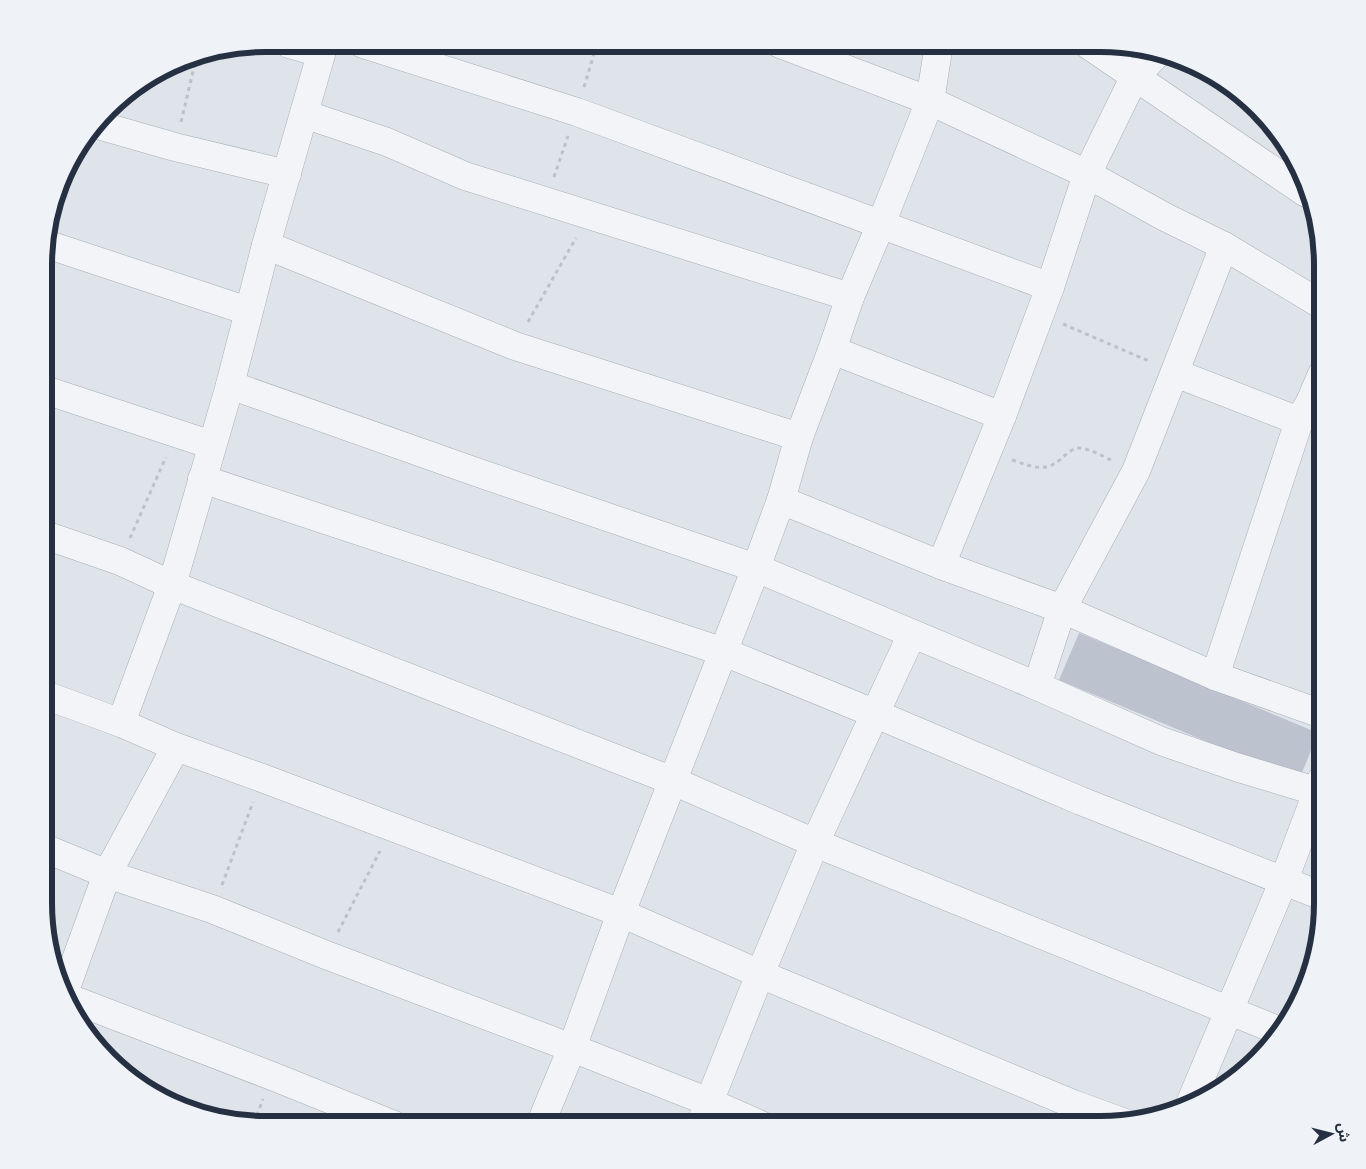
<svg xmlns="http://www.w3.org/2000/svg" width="1366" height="1169" viewBox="0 0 1366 1169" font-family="Figtree,'Noto Sans Arabic',sans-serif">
<rect width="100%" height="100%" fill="#dfe4ea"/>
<polygon fill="#bcc2ce" points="1079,633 1318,733 1299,780 1059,680"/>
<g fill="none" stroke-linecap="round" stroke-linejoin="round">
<defs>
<g id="street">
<polyline points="289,44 321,53"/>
<polyline points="363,44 577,112 1050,287"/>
<polyline points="780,44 930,101 1087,174 1165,217 1224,246 1322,305"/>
<polyline points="1087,44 1306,193"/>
<polyline points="304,114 387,142 465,176 850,297"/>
<polyline points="98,125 175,147 287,174"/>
<polyline points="46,244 248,311"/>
<polyline points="266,245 515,346 799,437"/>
<polyline points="832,350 1002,416"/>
<polyline points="1175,373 1299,421"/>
<polyline points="230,385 476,472 756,568 1037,686 1161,741 1236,767 1322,793"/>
<polyline points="45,390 212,445"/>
<polyline points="202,479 724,652 876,714 1081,801 1322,896"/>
<polyline points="781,500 941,565 1062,609 1215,676 1322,714"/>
<polyline points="45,535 120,561 172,585 673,781 815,843 1277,1030"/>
<polyline points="941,565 1002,416 1050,287 1087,174 1135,76 1156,55"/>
<polyline points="1215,676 1299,421 1310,402 1322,374"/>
<polyline points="1037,686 1062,609 1136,471 1224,246"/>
<polyline points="45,695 121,723 176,747 262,778 621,913 760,974 1073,1104 1125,1123"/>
<polyline points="121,723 172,585 230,385 266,245 324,44"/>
<polyline points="44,848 107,874 212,909 326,955 572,1048 709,1102 761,1125"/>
<polyline points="64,993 107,874 176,747"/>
<polyline points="66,997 272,1076 394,1125"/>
<polyline points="1189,1106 1284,880 1322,779"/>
<polyline points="540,1125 572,1048 621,913 756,568 781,500 799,437 832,350 850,297 881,224 930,101 939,44"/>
<polyline points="700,1125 760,974 815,843 912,634"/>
</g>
</defs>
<use href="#street" stroke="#a8aeb8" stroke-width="29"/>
<g stroke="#bec1c9" stroke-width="3" stroke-dasharray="4 4" stroke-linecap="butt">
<polyline points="584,87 597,44"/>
<polyline points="181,122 197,55"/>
<polyline points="554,177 568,136"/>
<polyline points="528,322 576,238"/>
<polyline points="1063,324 1151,362"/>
<path d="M1012,460C1031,466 1045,474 1062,458C1066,454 1072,449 1078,448C1089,448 1102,456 1111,460"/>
<polyline points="130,538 166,457"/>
<polyline points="222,885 253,802"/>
<polyline points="338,932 380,851"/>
<polyline points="254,1123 263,1099"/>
</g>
<use href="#street" stroke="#f3f4f8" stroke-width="28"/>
</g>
<path d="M0 0H1366V1169H0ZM265 52H1101A213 213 0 0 1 1314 265V903A213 213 0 0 1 1101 1116H265A213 213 0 0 1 52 903V265A213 213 0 0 1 265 52Z" fill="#eff3f7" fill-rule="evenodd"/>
<path fill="none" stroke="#263043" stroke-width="6" d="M265 52H1101A213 213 0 0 1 1314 265V903A213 213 0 0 1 1101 1116H265A213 213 0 0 1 52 903V265A213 213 0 0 1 265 52Z"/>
<g transform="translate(1331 1134) rotate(83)" stroke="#eff3f7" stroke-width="4" paint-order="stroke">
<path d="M0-4L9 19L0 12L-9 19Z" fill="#263043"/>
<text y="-8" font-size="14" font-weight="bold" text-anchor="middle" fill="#263043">ش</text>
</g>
</svg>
